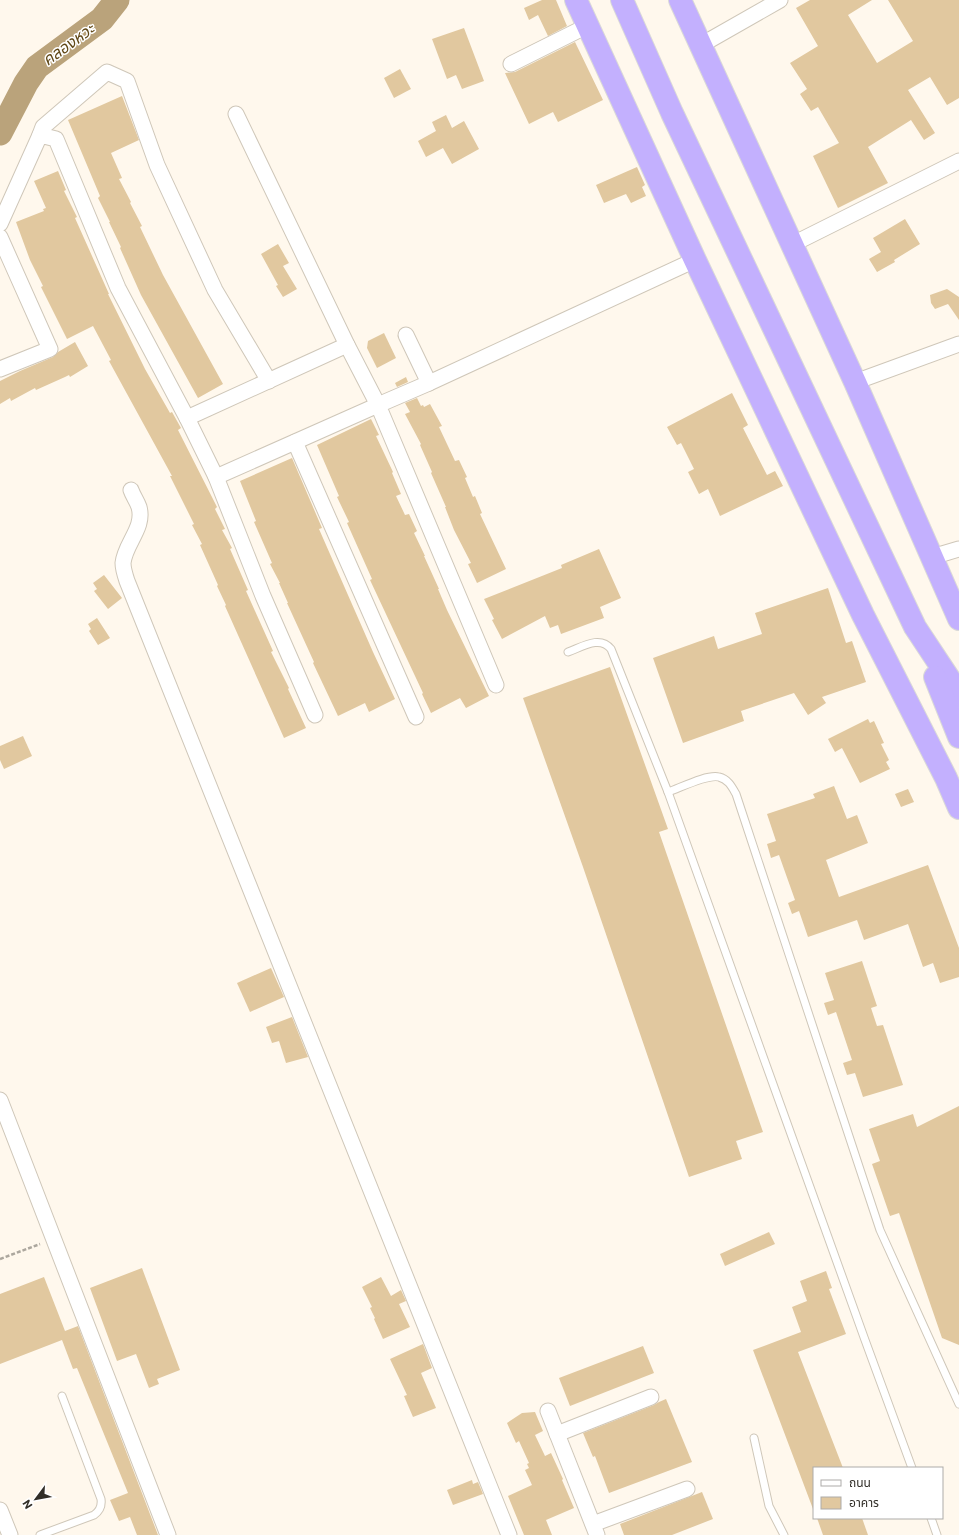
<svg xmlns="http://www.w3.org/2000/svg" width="959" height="1535" viewBox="0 0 959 1535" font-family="Commissioner,'Noto Sans Thai',sans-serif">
<rect width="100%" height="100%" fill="#fff8ed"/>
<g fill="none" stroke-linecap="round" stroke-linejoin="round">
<polyline stroke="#baa37b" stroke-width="25" points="0,133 26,83 37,67 102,19 117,0"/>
</g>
<g fill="#e1c89f">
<polygon points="542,0 556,0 567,26 548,36 538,15 529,20 524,8"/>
<polygon points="810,0 872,0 848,15 877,63 913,41 888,0 959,0 959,98 947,105 930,77 908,90 935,133 924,140 911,120 868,147 888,183 838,208 813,156 839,143 818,107 811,111 800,94 807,89 790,63 818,46 796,8"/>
<polygon points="464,28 484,81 462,89 456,75 447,79 432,39"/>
<polygon points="575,42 603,100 558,122 553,112 529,124 505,73 515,72"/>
<polygon points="400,69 411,89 394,98 384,78"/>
<polygon points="122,96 139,140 111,153 122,178 119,179 131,202 130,203 142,226 140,227 163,275 223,384 198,398 141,295 120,248 121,247 109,222 110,222 98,198 100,196 68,120"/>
<polygon points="446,115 452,128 464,121 479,149 452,164 443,148 426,157 418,141 436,131 432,122"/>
<polygon points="637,167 645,185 642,187 646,196 631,203 626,194 604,203 596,185"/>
<polygon points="58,171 66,190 64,191 77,217 75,218 109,294 108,294 145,369 170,413 172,412 181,428 178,430 217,507 215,509 225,529 222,530 232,548 230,549 248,590 246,591 273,651 271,652 289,688 288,689 306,728 284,738 225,606 226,605 217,586 218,585 200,545 202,544 192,525 194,524 170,476 172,476 109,361 111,360 93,326 67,339 41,287 43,286 30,260 16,222 44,211 43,209 46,208 34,181"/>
<polygon points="905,219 920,244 894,260 895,262 877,272 869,259 881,252 873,238"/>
<polygon points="278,244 289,263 283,266 297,289 283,297 276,286 278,285 261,254"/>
<polygon points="947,289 959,297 959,320 948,304 935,309 931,303 930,295"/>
<polygon points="384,333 396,358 377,368 367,348 368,341"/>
<polygon points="75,342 88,366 70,377 69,375 65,377 36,390 35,388 11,401 10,398 0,404 0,381 20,371 53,357 58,352"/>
<polygon points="406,377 408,382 397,387 395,383"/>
<polygon points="732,393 748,425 743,428 767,475 775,471 783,486 720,516 708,489 699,494 688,472 694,469 681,443 677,445 667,427"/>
<polygon points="417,398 421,406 423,405 424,407 430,404 442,426 439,427 455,461 459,460 467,477 465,478 473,497 475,496 482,513 480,514 506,569 477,583 468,564 471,563 454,530 445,507 446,507 431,473 432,472 420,445 421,444 405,414 410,412 405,403"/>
<polygon points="371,419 379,435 376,436 393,472 392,473 401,494 396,496 405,515 409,514 417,531 414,533 425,556 424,556 439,589 438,589 447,610 489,696 466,708 460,698 431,713 422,694 423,693 370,580 372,579 347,523 349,522 337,497 339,496 317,445"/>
<polygon points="292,458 322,528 319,529 373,652 395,699 369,712 365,703 338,716 313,663 314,662 287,603 288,603 279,583 280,583 270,564 272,563 254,522 256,521 240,481"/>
<polygon points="599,549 621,598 600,607 604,618 561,634 558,625 550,628 545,616 502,639 492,620 494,619 484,599 562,568 561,565"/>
<polygon points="104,575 122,598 108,609 94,591 97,589 93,583"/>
<polygon points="828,588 846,643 852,641 866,682 822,697 826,703 808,715 794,693 741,711 744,721 683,743 653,658 714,636 718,649 762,634 755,613"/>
<polygon points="97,618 110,638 98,645 89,631 91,629 88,624"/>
<polygon points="610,667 668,829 659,832 763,1132 736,1141 742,1159 689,1177 583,867 523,698"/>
<polygon points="868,719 870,723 874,721 884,743 881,744 889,760 886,762 890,769 860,783 842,748 835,752 828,739"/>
<polygon points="23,736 32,756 4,769 0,760 0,746"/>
<polygon points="834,786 847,819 857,815 868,843 826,860 839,897 928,865 959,948 959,977 940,983 933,963 923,967 908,924 864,940 857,920 808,937 799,911 792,914 788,903 795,900 779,855 771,858 767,844 776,841 767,814 815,798 813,794"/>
<polygon points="908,789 914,802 901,807 895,794"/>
<polygon points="862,961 877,1006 871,1008 877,1026 883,1025 903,1085 863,1097 855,1073 847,1075 843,1063 852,1060 836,1012 828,1015 824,1003 834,1000 825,973"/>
<polygon points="271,968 284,997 250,1012 237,983"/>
<polygon points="292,1017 308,1057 286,1063 279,1041 272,1043 266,1027"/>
<polygon points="959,1106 959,1345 942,1338 899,1213 890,1216 872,1164 880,1161 869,1129 913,1114 917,1127"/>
<polygon points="769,1232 775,1244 725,1266 720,1254"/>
<polygon points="142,1268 180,1370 157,1379 159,1384 149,1388 136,1354 117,1361 90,1288"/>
<polygon points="826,1271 832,1288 829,1289 846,1334 798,1352 843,1468 814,1468 813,1509 753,1350 801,1332 792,1307 807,1301 800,1281"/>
<polygon points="44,1277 65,1331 78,1326 158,1535 137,1535 130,1517 119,1521 110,1500 128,1493 77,1368 73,1369 62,1340 0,1364 0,1294"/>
<polygon points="381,1277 391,1296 401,1290 406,1301 399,1304 410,1327 383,1339 374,1319 375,1318 370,1308 372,1307 362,1287"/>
<polygon points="423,1344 432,1368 421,1373 436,1408 413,1417 404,1396 407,1395 390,1359"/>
<polygon points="643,1346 654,1373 570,1406 559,1378"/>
<polygon points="666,1399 692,1462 609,1493 595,1456 593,1457 583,1433 654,1405 659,1402"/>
<polygon points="535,1412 543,1431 535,1435 545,1456 551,1453 563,1479 562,1480 574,1508 546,1520 552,1535 524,1535 508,1496 532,1485 525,1470 529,1468 527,1464 529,1463 519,1441 516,1443 507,1423 522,1413"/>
<polygon points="472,1480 473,1484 478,1482 483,1494 453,1505 447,1490"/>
<polygon points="702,1492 713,1519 672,1535 624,1535 620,1524"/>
<polygon points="817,1518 862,1518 868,1535 823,1535"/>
</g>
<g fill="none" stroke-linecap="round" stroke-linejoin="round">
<defs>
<g id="service">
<path d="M568,652C582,647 600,635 611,649L668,792L865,1340L912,1468"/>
<path d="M668,792C680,788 707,774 719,777C728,779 732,787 736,794L880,1230L959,1404"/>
<polyline points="754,1438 769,1506 784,1535"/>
<polyline points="931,1518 937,1535"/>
<path d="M40,1535L94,1515C100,1511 102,1506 101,1499L62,1396"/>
</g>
<g id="minor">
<polyline points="701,45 780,0"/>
<polyline points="511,64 587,26"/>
<polyline points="40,135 43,127 107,72 127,81 157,165 215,290 269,381"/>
<polyline points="0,224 40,135 56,139 118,288 187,418"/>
<polyline points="0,237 50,349 0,369"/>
<polyline points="791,245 959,161"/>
<polyline points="406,335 429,383"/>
<polyline points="855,382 959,344"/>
<polyline points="295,442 416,717"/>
<polyline points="216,477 378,405 347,345 236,114"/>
<path d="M131,490C133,496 137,501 139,507C145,528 125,543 123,563C123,569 125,575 127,581L509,1535"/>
<polyline points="932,557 959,549"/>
<polyline points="496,685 378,405 429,383 695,260"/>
<polyline points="315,715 263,596 216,477 187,418 347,345"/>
<polyline points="0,1100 168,1535"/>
<polyline points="548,1411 597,1535"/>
<polyline points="557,1434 651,1397"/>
<polyline points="0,1510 10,1535"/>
<polyline points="593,1524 687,1489"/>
</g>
<g id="trunk">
<polyline points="576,0 695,260 863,615 946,778 959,808"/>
<polyline points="622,0 672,113 915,627 952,683 959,696"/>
<polyline points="680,0 855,382 959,619"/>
<polyline points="935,677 959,737"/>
</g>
</defs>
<use href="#service" stroke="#cfc7b9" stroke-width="9"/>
<use href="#minor" stroke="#cfc7b9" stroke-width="17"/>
<use href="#trunk" stroke="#dad9d8" stroke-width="24"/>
<polyline stroke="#aca79e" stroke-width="2.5" stroke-dasharray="4 2" stroke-linecap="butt" points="0,1259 40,1244"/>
<use href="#service" stroke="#fff" stroke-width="7"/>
<use href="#minor" stroke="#fff" stroke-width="15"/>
<use href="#trunk" stroke="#c3b0fe" stroke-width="22"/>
</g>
<g text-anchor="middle" stroke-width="3" stroke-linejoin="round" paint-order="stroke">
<g font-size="16" font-style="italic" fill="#604716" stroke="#fff">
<text transform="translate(68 44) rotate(-36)" y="6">คลองหวะ</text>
</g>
</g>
<rect x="813" y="1467" width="130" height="52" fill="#ffffff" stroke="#adaba9"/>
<rect x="821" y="1480" width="20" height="6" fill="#ffffff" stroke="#adaba9"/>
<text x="849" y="1487" font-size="12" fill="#312e28">ถนน</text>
<rect x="821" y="1497" width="20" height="12" fill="#e1c89f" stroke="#adaba9"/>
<text x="849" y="1507" font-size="12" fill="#312e28">อาคาร</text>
<g transform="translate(36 1499) rotate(238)" stroke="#ffffff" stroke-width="3" paint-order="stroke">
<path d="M0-3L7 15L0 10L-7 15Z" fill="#312e28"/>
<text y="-6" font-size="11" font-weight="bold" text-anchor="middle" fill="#312e28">N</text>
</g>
</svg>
